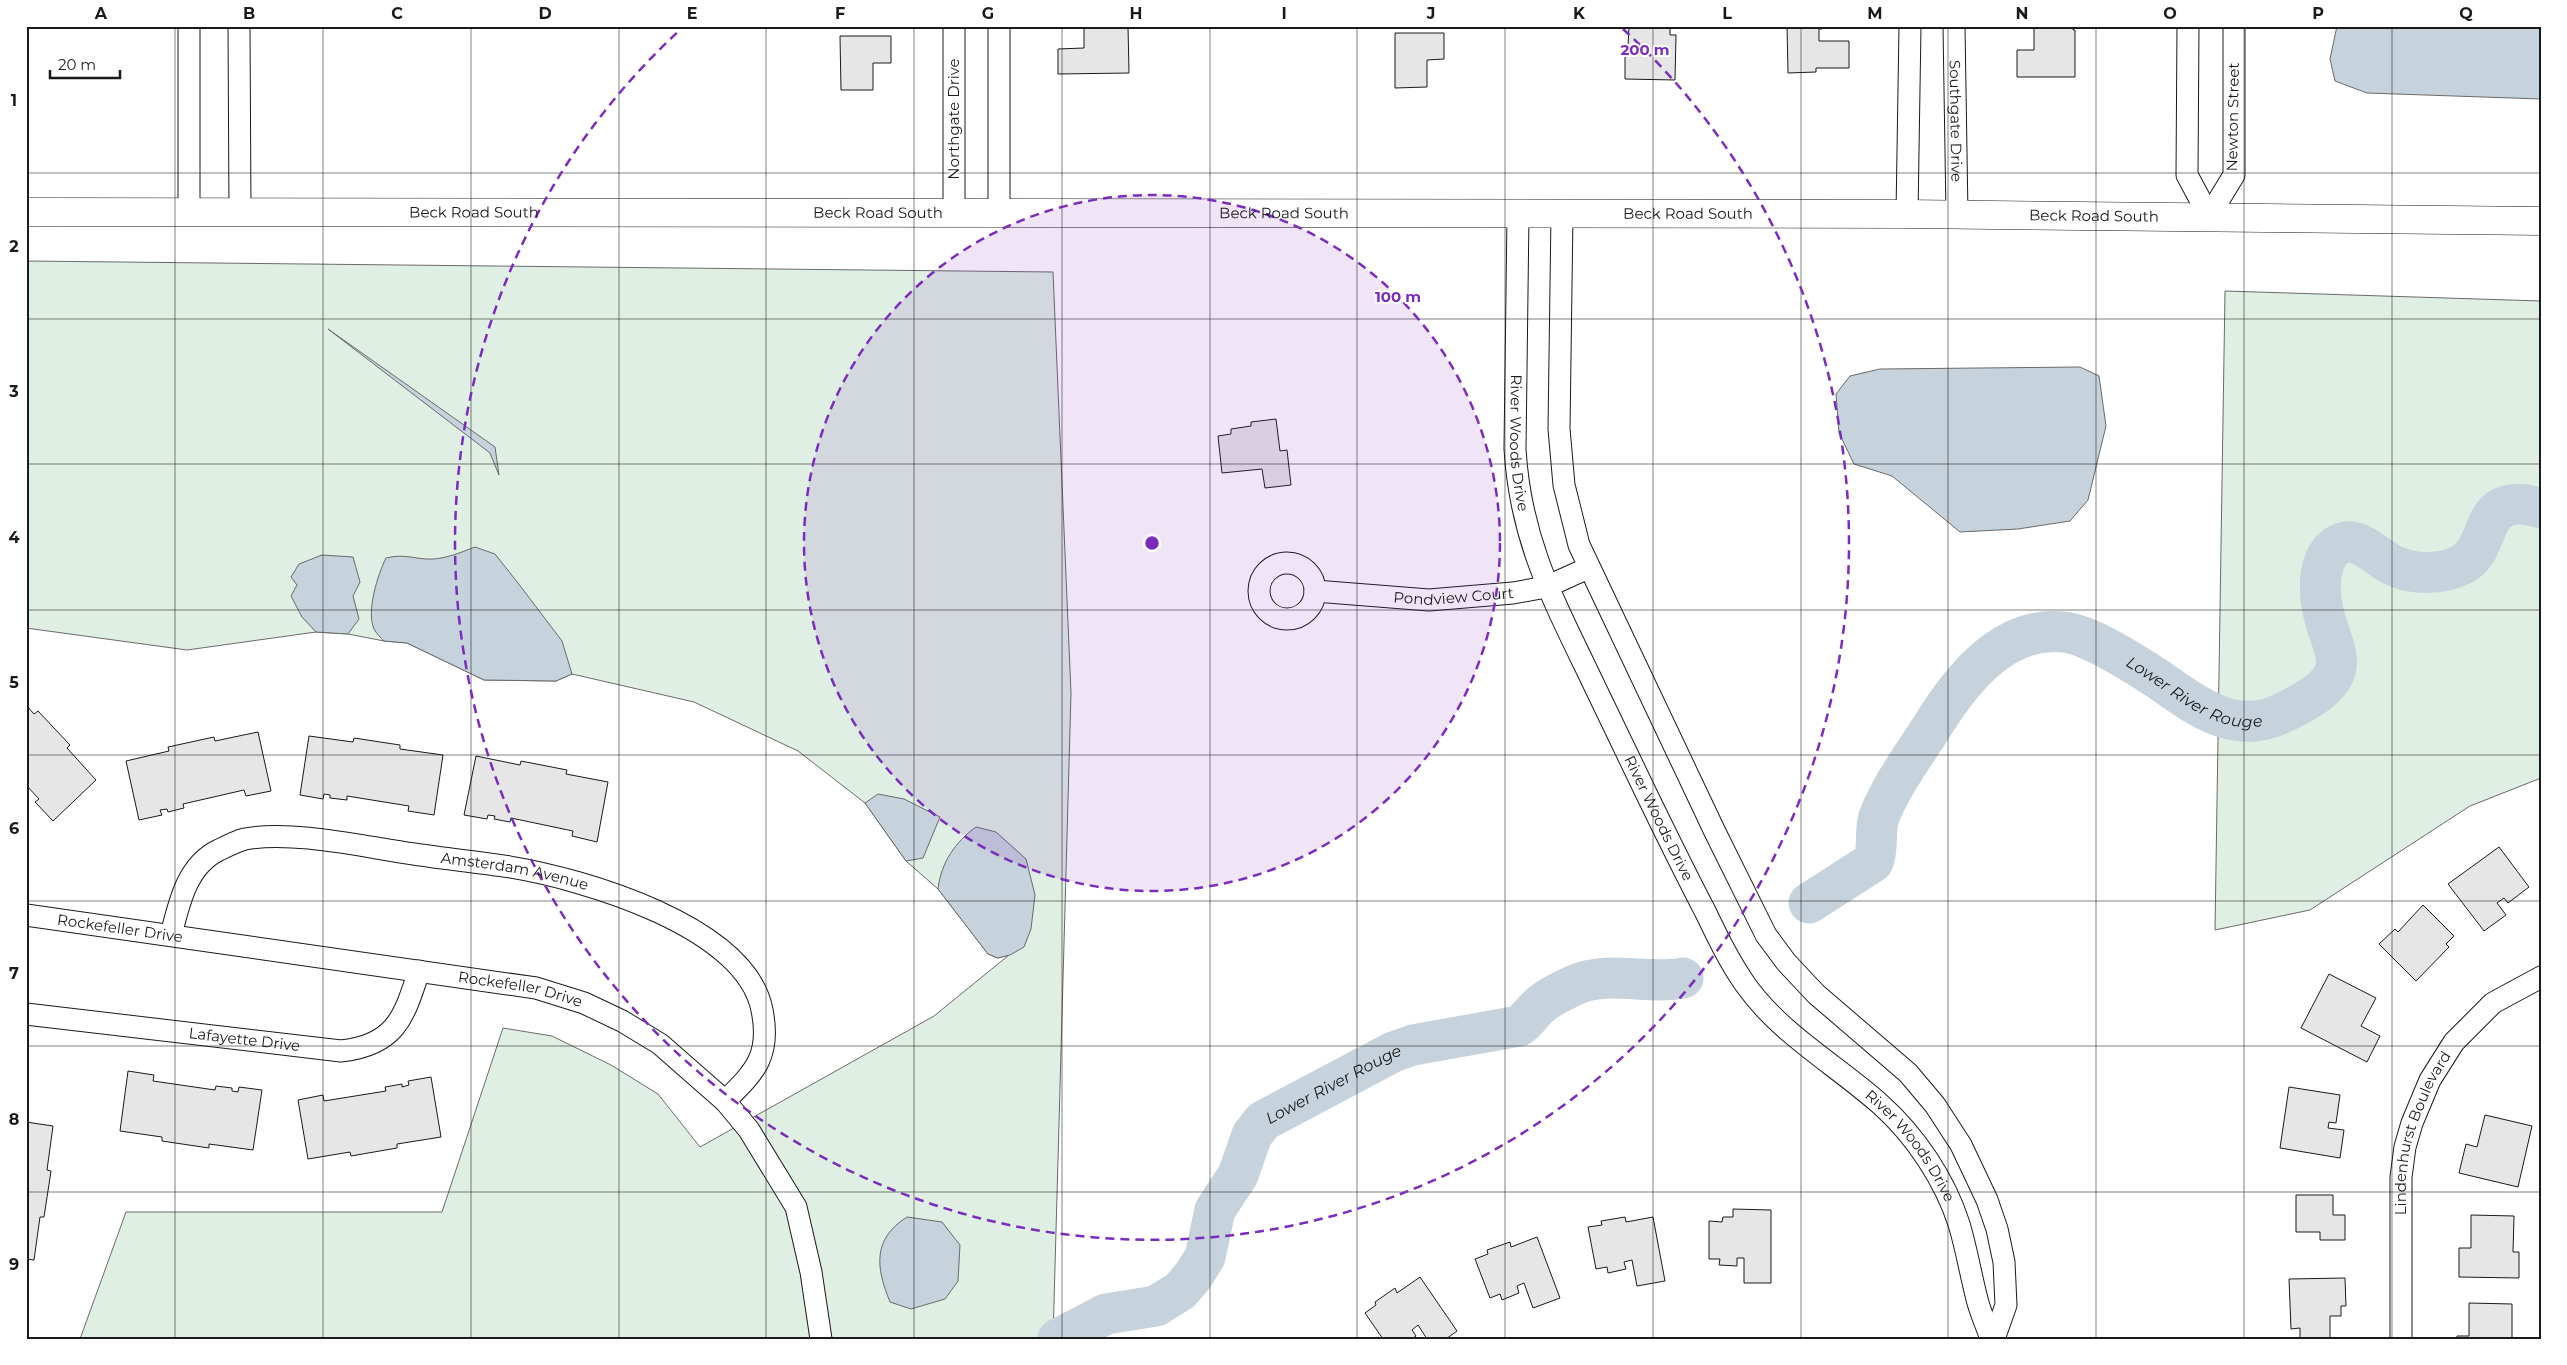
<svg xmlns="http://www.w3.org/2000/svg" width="2567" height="1365" viewBox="0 0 2567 1365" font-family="Montserrat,sans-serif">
<rect width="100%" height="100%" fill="#fff"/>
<g fill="#e0efe3" stroke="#6a6a6a">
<polygon points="26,261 1053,272 1071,693 1053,1339 80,1339 126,1212 442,1212 503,1028 552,1036 611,1065 658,1094 700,1147 934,1016 1009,955 998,958 988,954 938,889 906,861 865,803 798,751 694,702 572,674 556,681 484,680 407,643 384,641 348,634 316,632 187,650 26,628"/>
<polygon points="2225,291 2541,301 2541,778 2470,806 2310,910 2215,930"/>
</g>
<g fill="#c6d2dc" stroke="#6a6a6a">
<polygon points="2337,26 2541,26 2541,99 2367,93 2335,81 2330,59"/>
<polygon points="328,329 495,447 499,475 490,453"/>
<polygon points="2080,367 2099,376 2106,426 2088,500 2070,521 2018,529 1960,532 1892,476 1854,464 1839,433 1836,394 1850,376 1880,369"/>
<path d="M475,547L495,554L518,583L562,641L572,674L556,681L484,680L407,643L384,641C381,638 376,633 374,629C366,611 378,574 386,558C406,553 416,560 433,559C448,558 462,552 475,547Z"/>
<polygon points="322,555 353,557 360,582 353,596 359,619 348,634 316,632 302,617 291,596 297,585 291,577 299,564"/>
<polygon points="878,794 904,799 940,817 923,858 906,861 865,803"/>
<path d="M976,827L996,832L1026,859L1035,895L1031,929L1024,947L1010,955L998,958L988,954L938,889C941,863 955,842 976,827Z"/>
<path d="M907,1217L942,1222L960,1245L958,1281L945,1299L911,1309L890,1302C876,1268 872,1239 907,1217Z"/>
</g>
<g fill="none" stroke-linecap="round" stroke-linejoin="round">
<g stroke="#c6d2dc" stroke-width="41">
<path id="s1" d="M1809,903L1873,862C1879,848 1874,832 1879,817C1891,785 1915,754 1933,725C1961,680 2003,626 2063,632C2089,634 2135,664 2158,679C2194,704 2232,735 2278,715C2383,667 2313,649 2321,575C2323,565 2326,554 2334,548C2356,529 2377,560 2397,567C2415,575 2443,574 2461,565C2496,548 2473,489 2541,508"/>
<path id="s2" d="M1058,1339L1106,1314L1156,1306L1180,1291L1193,1276L1205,1257L1215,1210L1238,1175L1252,1135L1263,1121L1393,1052L1413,1045L1519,1026C1527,1021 1531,1013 1538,1007C1547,998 1564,990 1575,985C1609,970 1648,985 1683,978"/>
</g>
</g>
<g fill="#e6e6e6" stroke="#1a1a1a">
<polygon points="1084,26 1128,26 1129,73 1058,74 1058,49 1084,48"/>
<polygon points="1629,26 1670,26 1670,35 1676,35 1675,80 1625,79 1625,53 1636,53 1636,46 1628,46"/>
<polygon points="1787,26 1822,26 1822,29 1819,29 1819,41 1849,41 1849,68 1816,68 1816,72 1788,73"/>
<polygon points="2034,26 2073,26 2073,30 2075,30 2075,77 2017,77 2017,50 2034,50"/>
<polygon points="1395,33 1444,33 1444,59 1427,60 1427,87 1395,88"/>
<polygon points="840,36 891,36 891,63 873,63 873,90 841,90"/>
<polygon points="1276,419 1280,451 1287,450 1291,485 1265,488 1262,469 1222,473 1218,436 1231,434 1231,429 1251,426 1251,422"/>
<polygon points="26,705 34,714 38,711 70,745 67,748 96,780 53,821 35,802 39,799 26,785"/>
<polygon points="258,732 271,791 246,796 244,790 183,804 184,808 168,812 167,809 160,810 162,815 139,820 126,761 169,751 168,747 214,737 215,741"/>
<polygon points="309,736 353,742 354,738 400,745 400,749 443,755 434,815 408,811 409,806 347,796 347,800 330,798 330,795 324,794 323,799 300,795"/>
<polygon points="476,756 520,765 521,761 567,770 566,774 608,782 597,842 572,836 573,831 511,818 510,822 494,819 495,816 488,815 487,819 464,815"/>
<polygon points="2499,847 2529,887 2508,903 2504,898 2497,903 2506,915 2484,931 2448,884"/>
<polygon points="2423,905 2454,936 2446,944 2449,947 2416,981 2379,944 2395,929 2398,932"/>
<polygon points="2329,974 2376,998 2361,1026 2380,1036 2367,1062 2301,1028"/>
<polygon points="128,1071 154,1075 153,1081 215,1090 216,1086 232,1088 232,1091 238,1092 239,1087 262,1090 253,1150 209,1144 209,1148 162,1141 162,1137 120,1131"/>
<polygon points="431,1077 441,1137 397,1144 397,1148 351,1156 350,1152 308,1159 298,1100 323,1095 324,1101 386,1091 385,1087 402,1084 402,1087 409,1085 408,1081"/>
<polygon points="2289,1087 2340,1095 2336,1123 2329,1122 2328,1128 2344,1130 2340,1158 2280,1148"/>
<polygon points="2485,1115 2532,1126 2518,1187 2459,1173 2466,1144 2477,1147"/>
<polygon points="26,1122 53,1126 47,1170 51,1171 44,1217 40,1217 34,1260 26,1259"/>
<polygon points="2296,1195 2333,1195 2333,1215 2345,1215 2345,1240 2320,1240 2320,1232 2296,1232"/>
<polygon points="1733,1209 1771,1210 1771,1283 1744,1283 1744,1258 1737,1258 1737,1266 1719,1265 1720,1259 1709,1259 1709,1221 1722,1222 1723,1217 1733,1217"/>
<polygon points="2471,1215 2514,1216 2513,1252 2519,1252 2519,1278 2459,1277 2459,1248 2471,1248"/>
<polygon points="1625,1217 1626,1222 1653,1217 1665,1281 1637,1286 1632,1260 1624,1262 1626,1269 1608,1273 1607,1267 1596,1269 1588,1227 1602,1225 1601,1221"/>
<polygon points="1537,1237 1560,1298 1533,1308 1524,1283 1517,1286 1519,1293 1502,1300 1500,1294 1490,1298 1475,1259 1488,1254 1487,1250 1510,1242 1511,1247"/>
<polygon points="1420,1277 1457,1331 1446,1339 1427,1339 1418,1325 1412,1330 1416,1336 1412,1339 1383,1339 1365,1313 1376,1305 1375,1302 1395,1288 1397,1293"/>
<polygon points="2345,1278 2346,1306 2341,1306 2341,1316 2330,1316 2330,1339 2300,1339 2300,1328 2291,1329 2289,1279"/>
<polygon points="2469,1303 2512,1304 2512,1339 2457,1339 2457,1336 2469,1336"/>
</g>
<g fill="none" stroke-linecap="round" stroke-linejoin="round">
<defs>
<g id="street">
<polyline points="239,26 240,213"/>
<polyline points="954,26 954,213"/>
<path id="s3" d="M1954,26L1957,215"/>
<polyline points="2188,26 2187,175 2209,216"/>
<polyline points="999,212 999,26"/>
<polyline points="189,213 189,26"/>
<path id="s4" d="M1518,214L1515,449C1520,533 1548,590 1584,664C1605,708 1626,751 1647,795C1666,834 1685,873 1705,911C1717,936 1729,961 1745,984C1780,1034 1835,1064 1880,1104C1915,1135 1945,1180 1959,1224C1966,1247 1970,1271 1976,1295C1979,1310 1986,1324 1991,1339"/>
<polyline points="1562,214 1559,429 1564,485 1579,545 1715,832 1766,935 1786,962 1816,994 1908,1073 1935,1105 1961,1145 1987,1200 1997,1229 2004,1262 2006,1305 1994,1339"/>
<polyline points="1907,214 1910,26"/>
<polyline points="2209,216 2234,175 2234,26"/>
<circle cx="1287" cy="591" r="28"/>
<path id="s5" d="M1315,591L1429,600L1513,593L1546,587L1588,568"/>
<path id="s6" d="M26,915L536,988L584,1003L622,1021L660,1044L725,1101L749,1130L796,1207L811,1272L821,1339"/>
<path id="s7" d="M171,935C179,903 187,865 219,850C227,846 237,841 245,839C294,830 364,847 414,854C446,859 478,862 510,867C583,879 746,926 762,1010C771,1055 756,1071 725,1101"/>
<path id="s8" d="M26,1014L341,1051C396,1045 404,1017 419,971"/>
<path id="s9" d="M2401,1339V1177L2405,1147L2412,1123L2430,1080L2454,1042L2493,1003L2541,977"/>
</g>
<g id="secondary">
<path id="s10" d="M26,212L1907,214L2541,221"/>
</g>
</defs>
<use href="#street" stroke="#1a1a1a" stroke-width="23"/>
<use href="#secondary" stroke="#1a1a1a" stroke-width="29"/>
<use href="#street" stroke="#fff" stroke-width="21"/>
<use href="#secondary" stroke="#fff" stroke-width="28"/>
</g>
<path fill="none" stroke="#1a1a1a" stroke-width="1" stroke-opacity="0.55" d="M175,26V1339M323,26V1339M471,26V1339M619,26V1339M766,26V1339M914,26V1339M1062,26V1339M1210,26V1339M1357,26V1339M1505,26V1339M1653,26V1339M1801,26V1339M1948,26V1339M2096,26V1339M2244,26V1339M2392,26V1339M26,173H2541M26,319H2541M26,464H2541M26,610H2541M26,755H2541M26,901H2541M26,1046H2541M26,1192H2541"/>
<circle cx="1152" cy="543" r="348" fill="#7b2cbf" fill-opacity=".12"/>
<g fill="none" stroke="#7b2cbf" stroke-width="2.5" stroke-dasharray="9 6">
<circle cx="1152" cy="543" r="348"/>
<path d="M1623 29A697 697 0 1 1 681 29"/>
</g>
<g text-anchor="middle" stroke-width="4" stroke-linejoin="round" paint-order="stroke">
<g font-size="15" fill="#1a1a1a" stroke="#fff">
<text transform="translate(2233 117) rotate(-89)" y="5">Newton Street</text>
<text transform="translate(954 119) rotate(-90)" y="5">Northgate Drive</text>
<text dy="5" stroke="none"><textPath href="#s3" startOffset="95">Southgate Drive</textPath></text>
<text dy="5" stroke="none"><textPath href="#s10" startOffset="448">Beck Road South</textPath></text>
<text dy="5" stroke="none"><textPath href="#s10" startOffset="852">Beck Road South</textPath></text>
<text dy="5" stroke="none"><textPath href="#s10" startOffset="1258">Beck Road South</textPath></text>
<text dy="5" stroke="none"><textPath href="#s10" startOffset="1662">Beck Road South</textPath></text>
<text dy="5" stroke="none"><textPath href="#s10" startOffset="2068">Beck Road South</textPath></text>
<text dy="5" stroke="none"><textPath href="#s4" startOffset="229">River Woods Drive</textPath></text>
<text dy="5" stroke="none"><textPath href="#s5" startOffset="139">Pondview Court</textPath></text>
<text dy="5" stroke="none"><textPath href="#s4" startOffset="634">River Woods Drive</textPath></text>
<text dy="5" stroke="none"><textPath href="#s7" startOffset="402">Amsterdam Avenue</textPath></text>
<text dy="5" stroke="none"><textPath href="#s6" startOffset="95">Rockefeller Drive</textPath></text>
<text dy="5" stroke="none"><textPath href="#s6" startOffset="500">Rockefeller Drive</textPath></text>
<text dy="5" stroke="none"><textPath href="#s8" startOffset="220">Lafayette Drive</textPath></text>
<text dy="5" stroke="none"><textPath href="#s9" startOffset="210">Lindenhurst Boulevard</textPath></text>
<text dy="5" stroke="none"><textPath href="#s4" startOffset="1054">River Woods Drive</textPath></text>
</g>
<g font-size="16" font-style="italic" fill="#1a1a1a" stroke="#fff">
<text dy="6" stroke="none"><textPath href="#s1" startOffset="544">Lower River Rouge</textPath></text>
<text dy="6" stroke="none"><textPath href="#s2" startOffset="405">Lower River Rouge</textPath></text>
</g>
</g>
<circle cx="1152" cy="543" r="8" fill="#7b2cbf" stroke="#fff" stroke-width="2.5"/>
<g font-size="15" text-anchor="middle" font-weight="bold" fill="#7b2cbf" stroke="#fff" stroke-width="4" stroke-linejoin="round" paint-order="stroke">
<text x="1645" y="55">200 m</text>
<text x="1398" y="302">100 m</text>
</g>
<rect width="2567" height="1365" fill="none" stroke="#ffffff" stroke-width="55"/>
<path d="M50 70v8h70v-8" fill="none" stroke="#1a1a1a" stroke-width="2.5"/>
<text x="58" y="70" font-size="15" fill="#1a1a1a" stroke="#ffffff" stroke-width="4" paint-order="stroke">20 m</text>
<rect x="28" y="28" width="2512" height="1310" fill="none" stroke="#1a1a1a" stroke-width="2"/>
<g font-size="16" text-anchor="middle" font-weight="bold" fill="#1a1a1a">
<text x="101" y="19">A</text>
<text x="249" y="19">B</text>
<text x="397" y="19">C</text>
<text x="545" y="19">D</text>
<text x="692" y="19">E</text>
<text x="840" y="19">F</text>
<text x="988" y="19">G</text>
<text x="1136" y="19">H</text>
<text x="1284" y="19">I</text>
<text x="1431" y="19">J</text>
<text x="1579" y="19">K</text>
<text x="1727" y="19">L</text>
<text x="1875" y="19">M</text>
<text x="2022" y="19">N</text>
<text x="2170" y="19">O</text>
<text x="2318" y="19">P</text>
<text x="2466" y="19">Q</text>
<text x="14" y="106">1</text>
<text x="14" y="252">2</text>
<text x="14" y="397">3</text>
<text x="14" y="543">4</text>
<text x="14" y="688">5</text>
<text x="14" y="834">6</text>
<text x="14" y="979">7</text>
<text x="14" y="1125">8</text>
<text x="14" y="1270">9</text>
</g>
</svg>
